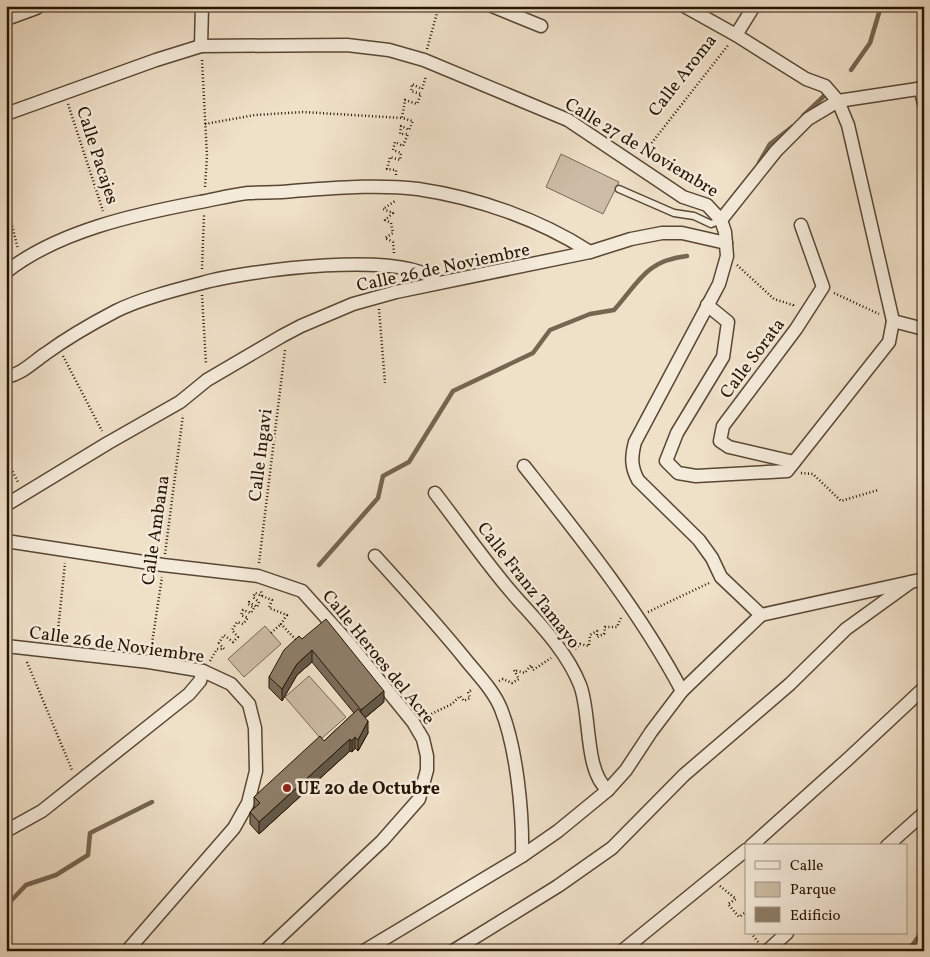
<svg xmlns="http://www.w3.org/2000/svg" width="930" height="957" viewBox="0 0 930 957" font-family="Vollkorn,serif">
<rect width="100%" height="100%" fill="#efe0c8"/>
<filter id="stains"><feTurbulence type="fractalNoise" baseFrequency=".004" numOctaves="4"/><feColorMatrix values="0 0 0 0 .2 0 0 0 0 .09 0 0 0 0 .02 0 0 0 .5 -.17"/></filter>
<radialGradient id="worn" r=".72"><stop offset=".6" stop-color="#630" stop-opacity="0"/><stop offset="1" stop-color="#630" stop-opacity=".3"/></radialGradient>
<g fill="#cdbda6" stroke="#796854">
<polygon points="561,154 619,182 603,214 546,187"/>
<polygon points="265,626 281,644 244,677 228,659"/>
<polygon points="309,676 346,717 321,739 285,697"/>
</g>
<g fill="none" stroke-linecap="round" stroke-linejoin="round">
<g stroke="#756551" stroke-width="4.5">
<polyline points="851,70 870,43 881,6"/>
<polyline points="803,116 824,96"/>
<polyline points="759,163 770,144 792,127"/>
<path d="M319,565L378,498L383,476L409,462L453,391L533,353L550,330L590,314L614,310C640,281 645,261 687,256"/>
<polyline points="6,906 26,885 56,875 88,855 90,833 152,802"/>
<polyline points="908,951 924,929"/>
</g>
<defs>
<polyline id="service" points="619,189 674,213 694,216 711,224 721,220"/>
<g id="minor">
<polyline points="492,6 541,26"/>
<polyline points="684,6 736,35 806,79 825,86 838,101 848,125 893,321 889,342 787,471 696,476 678,473 666,461 677,433 723,357 728,322 707,305"/>
<polyline points="736,35 754,6"/>
<polyline points="201,46 202,6"/>
<polyline points="920,88 924,103"/>
<path d="M6,114L156,60L201,46L347,45L389,50L424,60L568,120L683,197L707,205L721,220L725,232L727,256L719,284L635,442C631,457 631,467 638,480L699,540L712,558L721,577L761,615"/>
<polyline points="721,220 776,151 808,119 838,101 924,88"/>
<path d="M6,272C58,231 136,214 200,202C216,199 232,195 248,193C263,192 278,193 293,191C335,188 376,184 418,189C478,198 539,219 590,252"/>
<polyline points="893,321 924,329"/>
<path d="M6,377C22,374 32,363 45,354C67,338 91,324 116,311C140,299 175,290 202,283C244,271 410,248 438,283"/>
<polyline points="794,462 729,447 720,441 723,426 796,329 823,287 801,225"/>
<path d="M524,466C581,538 639,610 682,691"/>
<path d="M435,493C459,524 482,557 507,587C533,618 565,647 580,685C591,712 584,772 608,790"/>
<polyline points="6,505 108,443 180,402 207,380 282,336 301,326 353,304 396,292 590,252 631,239 662,233 682,233 726,243"/>
<polyline points="6,541 163,565 258,576 302,591 348,642 413,722 423,739 427,756 427,770 419,799 382,841 265,951"/>
<path d="M375,556C406,590 437,624 466,660C478,675 494,691 501,709C517,749 523,814 522,856"/>
<polyline points="761,615 924,579"/>
<polyline points="6,646 149,662 203,671 231,684 249,704 255,728 256,771 248,803 234,828 127,951"/>
<polyline points="6,831 42,811 189,694 200,681 203,671"/>
<polyline points="751,846 848,759 924,688"/>
<polyline points="887,846 924,813"/>
<polyline points="364,951 522,856 558,831 608,790 626,770 651,732 682,691 761,615"/>
<polyline points="453,951 558,886 612,848 684,775 790,684 846,629 911,582"/>
<polyline points="622,951 746,850"/>
<polyline points="767,951 787,933"/>
</g>
<polyline id="tertiary" points="6,17 36,6"/>
</defs>
<use href="#service" stroke="#584734" stroke-width="9"/>
<use href="#minor" stroke="#584734" stroke-width="15"/>
<use href="#tertiary" stroke="#584734" stroke-width="19"/>
<g stroke="#251402" stroke-width="2.5" stroke-dasharray="1 2.5" stroke-linecap="butt">
<polyline points="427,49 439,6"/>
<polyline points="202,60 207,156 205,187"/>
<polyline points="68,104 103,211"/>
<polyline points="205,124 255,115 303,112 402,118"/>
<polyline points="643,154 729,44"/>
<polyline points="396,175 396,170 387,169 390,157 400,160 401,153 393,150 395,142 403,146 408,134 400,134 401,126 409,130 413,121 402,118 405,100 417,104 421,94 411,91 412,84 422,89 426,76"/>
<polyline points="6,202 18,249"/>
<polyline points="394,253 393,242 385,238 393,233 391,223 385,220 393,213 383,209 395,201"/>
<polyline points="737,265 774,299 793,305 794,308"/>
<polyline points="202,269 204,215"/>
<polyline points="834,293 879,314"/>
<polyline points="202,295 206,364"/>
<polyline points="379,309 385,383"/>
<polyline points="63,356 102,431"/>
<polyline points="6,459 18,482"/>
<polyline points="801,473 813,474 841,501 878,490"/>
<polyline points="165,554 183,415"/>
<polyline points="259,563 285,350"/>
<polyline points="262,596 272,600 269,608 287,615 281,624 297,641"/>
<polyline points="648,612 709,583"/>
<polyline points="271,633 281,624"/>
<polyline points="57,640 65,563"/>
<polyline points="575,649 580,644 589,646 590,635 597,631 597,637 604,634 605,627 617,627 621,618"/>
<polyline points="151,650 162,577"/>
<polyline points="210,661 217,649 224,649 219,643 224,635 233,642 238,637 232,630 237,622 243,624 248,618 241,615 243,610 251,613 254,608 248,604 249,602 257,607 259,602 253,597 255,593 262,596 261,591"/>
<polyline points="27,662 72,770"/>
<polyline points="499,681 503,679 512,683 519,679 514,670 525,673 531,665 533,670 551,658"/>
<polyline points="425,717 452,704 460,696 464,701 470,698 468,692 473,689"/>
<polyline points="720,886 736,899 728,904 739,917 746,912"/>
<polyline points="751,933 759,943"/>
</g>
<use href="#service" stroke="#f5ebdb" stroke-width="6"/>
<use href="#minor" stroke="#f5ebdb" stroke-width="12"/>
<use href="#tertiary" stroke="#f5ebdb" stroke-width="16"/>
</g>
<polygon fill="#7a6c5a" stroke="#251402" points="302,639 384,702 365,718 368,733 358,751 355,748 352,752 350,751 259,834 250,824 250,812 254,809 254,797 324,741 354,713 312,662 297,675 282,701 269,688 269,677"/>
<g fill="#63584a" stroke="#251402">
<polygon points="312,650 312,662 297,675 282,701 282,689 297,664"/>
<polygon points="384,691 384,702 361,721 361,710"/>
<polygon points="368,721 368,733 358,751 358,740"/>
<polygon points="355,737 355,748 352,752 352,741"/>
<polygon points="350,739 350,751 259,834 259,822"/>
</g>
<g fill="#8e7e69" stroke="#251402">
<polygon points="326,619 384,691 361,710 312,650 297,664 282,689 269,677 284,650 299,636 302,639"/>
<polygon points="358,709 368,721 358,740 355,737 352,741 350,739 259,822 250,812 260,803 254,797 256,795 320,736 324,741"/>
</g>
<circle fill="#8f2418" stroke="#f5ebdb" stroke-width="2" cx="287" cy="788" r="5"/>
<g text-anchor="middle" stroke-width="5" stroke-linejoin="round" paint-order="stroke">
<g font-size="18" fill="#251402" stroke="#f5ebdb">
<text transform="translate(682 75) rotate(-52)" y="6">Calle Aroma</text>
<text transform="translate(642 147) rotate(31)" y="6">Calle 27 de Noviembre</text>
<text transform="translate(98 155) rotate(72)" y="6">Calle Pacajes</text>
<text transform="translate(443 267) rotate(-12)" y="6">Calle 26 de Noviembre</text>
<text transform="translate(752 358) rotate(-53)" y="6">Calle Sorata</text>
<text transform="translate(260 455) rotate(-83)" y="6">Calle Ingavi</text>
<text transform="translate(155 530) rotate(-82)" y="6">Calle Ambana</text>
<text transform="translate(529 585) rotate(52)" y="6">Calle Franz Tamayo</text>
<text transform="translate(117 644) rotate(8)" y="6">Calle 26 de Noviembre</text>
<text transform="translate(379 657) rotate(51)" y="6">Calle Heroes del Acre</text>
</g>
<g font-size="18" font-weight="bold" fill="#251402" stroke="#f5ebdb" text-anchor="start">
<text x="297" y="794">UE 20 de Octubre</text>
</g>
</g>
<rect width="930" height="957" fill="none" stroke="#efe0c8" stroke-width="25"/>
<rect x="8" y="8" width="915" height="942" fill="none" stroke="#251402" stroke-width="2.5"/>
<rect x="12" y="12" width="905" height="932" fill="none" stroke="#251402"/>
<rect x="745" y="844" width="162" height="90" fill="#f5ebdb" stroke="#a29584"/>
<rect x="755" y="861" width="25" height="8" fill="#f5ebdb" stroke="#a29584"/>
<text x="790" y="870" font-size="15" fill="#251402">Calle</text>
<rect x="755" y="882" width="25" height="15" fill="#cdbda6" stroke="#a29584"/>
<text x="790" y="894" font-size="15" fill="#251402">Parque</text>
<rect x="755" y="907" width="25" height="15" fill="#8e7e69" stroke="#a29584"/>
<text x="790" y="920" font-size="15" fill="#251402">Edificio</text>
<rect width="100%" height="100%" filter="url(#stains)"/>
<rect width="100%" height="100%" fill="url(#worn)"/>
</svg>
